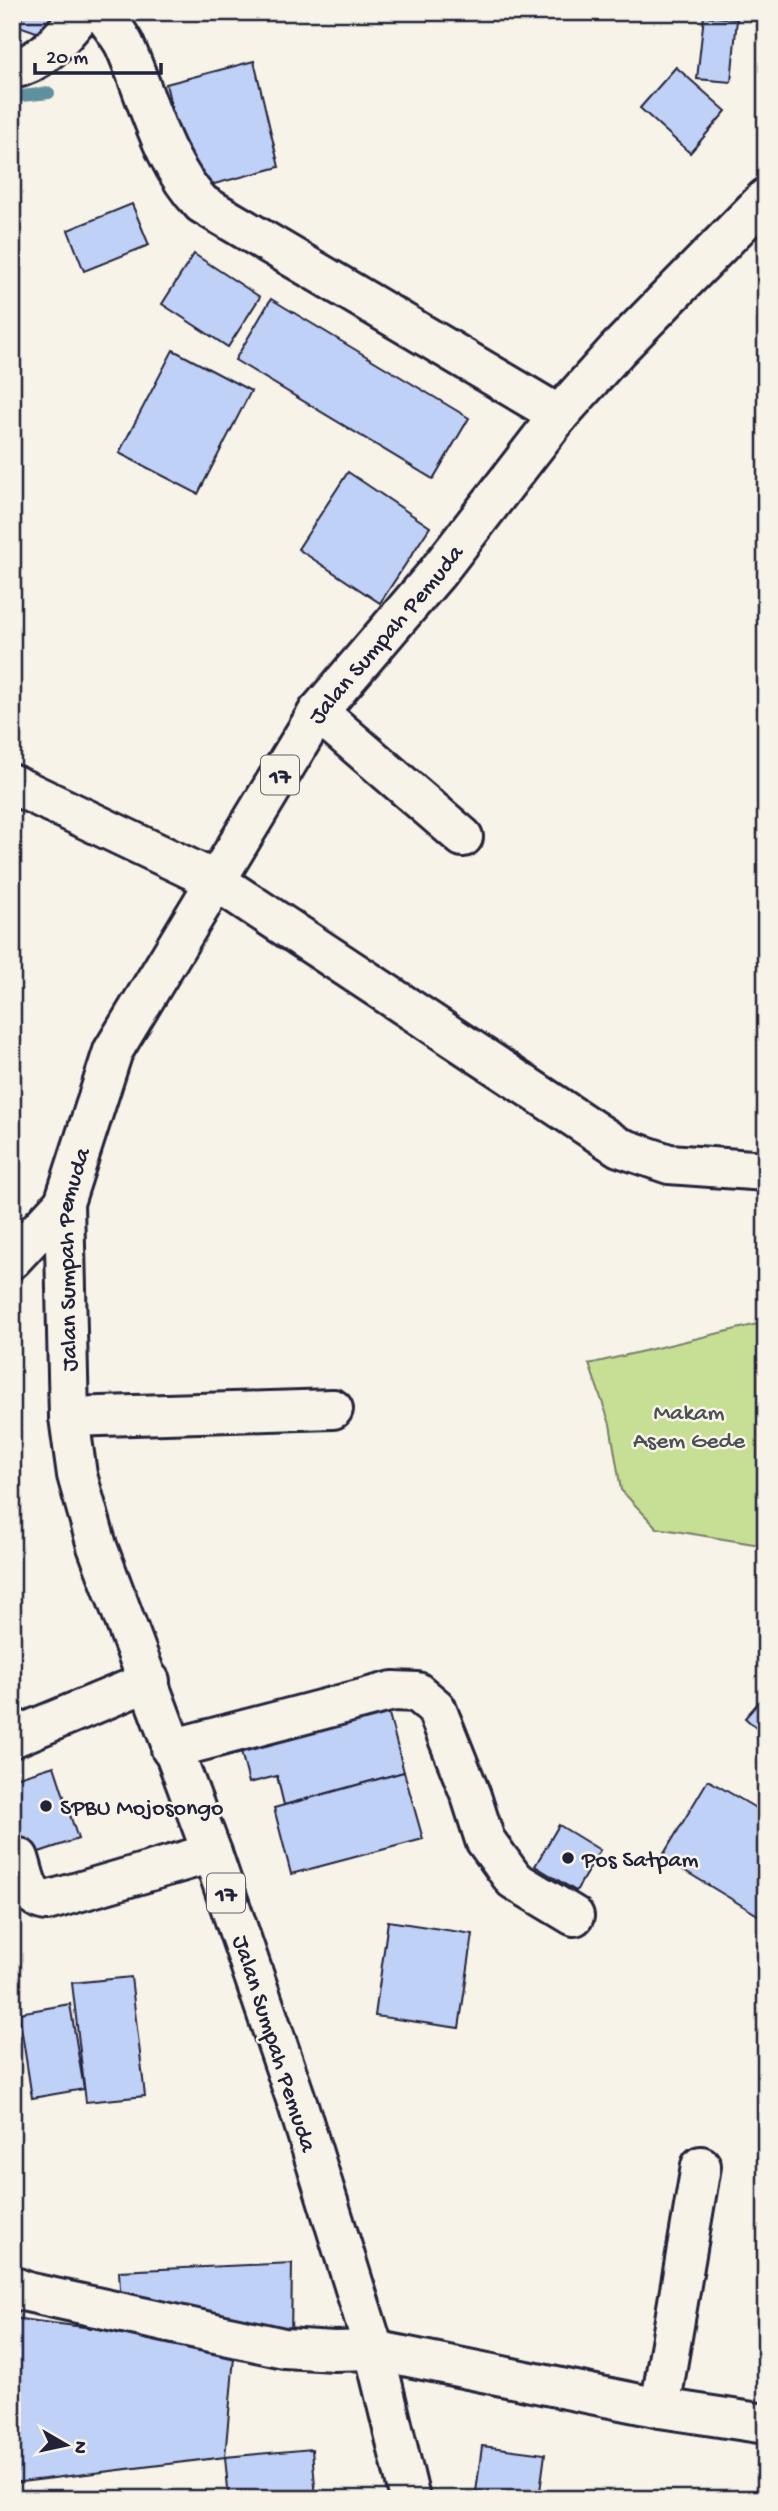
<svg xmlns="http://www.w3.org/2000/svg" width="778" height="2511" viewBox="0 0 778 2511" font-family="'Gochi Hand',sans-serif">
<rect width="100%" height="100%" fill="#f7f3e8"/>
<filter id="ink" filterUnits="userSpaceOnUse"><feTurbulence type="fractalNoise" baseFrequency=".0143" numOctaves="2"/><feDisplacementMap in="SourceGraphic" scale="14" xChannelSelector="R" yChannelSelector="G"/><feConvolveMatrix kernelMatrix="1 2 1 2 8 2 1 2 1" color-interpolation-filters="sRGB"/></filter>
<g filter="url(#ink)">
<polygon fill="#c6df95" stroke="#748068" stroke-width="2" points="766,1322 766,1546 657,1528 621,1490 610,1424 589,1364"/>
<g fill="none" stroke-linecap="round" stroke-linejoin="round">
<polyline stroke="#5f909d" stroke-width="12" points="12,97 49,93"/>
</g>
<g fill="#c0d1f7" stroke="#22223b" stroke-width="2">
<polygon points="24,12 65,12 56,39 19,26"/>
<polygon points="704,16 737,19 731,82 697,79"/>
<polygon points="254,61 279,167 191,190 166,84"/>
<polygon points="676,67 726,111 690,153 640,108"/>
<polygon points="132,204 149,245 84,271 68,230"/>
<polygon points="194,254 260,297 228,347 162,304"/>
<polygon points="271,299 469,418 433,479 235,360"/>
<polygon points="173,350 251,391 198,494 119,453"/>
<polygon points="348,472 430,527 380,603 298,549"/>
<polygon points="766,1694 766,1737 745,1718"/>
<polygon points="388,1710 404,1772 284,1805 277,1776 249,1783 241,1751"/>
<polygon points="54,1766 78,1839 12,1861 12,1779"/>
<polygon points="404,1772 423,1839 291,1874 274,1808"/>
<polygon points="708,1780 766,1814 766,1920 662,1857"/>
<polygon points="559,1825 600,1850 576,1891 535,1866"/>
<polygon points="388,1921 473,1934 459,2028 375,2016"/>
<polygon points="131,1977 145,2096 86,2102 72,1983"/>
<polygon points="70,2004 84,2089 32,2098 19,2013"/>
<polygon points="292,2263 291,2340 121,2306 119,2271"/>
<polygon points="12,2318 235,2346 225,2457 12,2483"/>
<polygon points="482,2446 545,2454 539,2499 476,2492"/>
<polygon points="312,2449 316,2499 229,2499 225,2457"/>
</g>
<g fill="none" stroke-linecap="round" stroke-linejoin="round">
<defs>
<g id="minor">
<path d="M102,12C109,22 118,33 124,44C148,97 160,160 202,204L559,415"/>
<path d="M12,69C44,63 63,35 83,12"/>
<polyline points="318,712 463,837"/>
<polyline points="12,784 216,881 619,1147 669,1164 766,1171"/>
<polyline points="12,1259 64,1203"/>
<polyline points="69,1417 333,1409"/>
<polyline points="12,1738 150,1681"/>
<polyline points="171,1749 393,1691 417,1692 436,1708 471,1796 485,1840 514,1880 574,1916"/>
<path d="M19,1858C25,1875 26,1899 47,1901L212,1853"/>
<polyline points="12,2286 27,2292 284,2348 334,2351 374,2350 660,2408 766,2424"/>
<polyline points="660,2408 701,2166"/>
</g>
<g id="highway">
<path id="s1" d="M410,2499L374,2350L298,2105L212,1853L97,1546L77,1475L69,1417L64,1203L113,1051L318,712L436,574L559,415L617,350L766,198"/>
</g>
</defs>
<use href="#minor" stroke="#22223b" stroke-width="44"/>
<use href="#highway" stroke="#22223b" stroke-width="44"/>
<use href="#minor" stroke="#f7f3e8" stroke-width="38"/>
<use href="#highway" stroke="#f7f3e8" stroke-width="38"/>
</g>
</g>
<g fill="#22223b" stroke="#f7f3e8" stroke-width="2.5">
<circle cx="46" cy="1806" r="7"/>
<circle cx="568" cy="1858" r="7"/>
</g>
<g text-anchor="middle" stroke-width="5" stroke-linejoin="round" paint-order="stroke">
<g fill="#f7f3e8" stroke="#62616f" stroke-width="2">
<rect x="261" y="755.5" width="38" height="39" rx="5"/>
<rect x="207" y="1873.5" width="38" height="39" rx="5"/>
</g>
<g font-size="23" font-weight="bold" fill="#22223b">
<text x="280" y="783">17</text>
<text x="226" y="1901">17</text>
</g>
<g font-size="24" fill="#22223b" stroke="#f7f3e8">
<text dy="8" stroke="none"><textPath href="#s1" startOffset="2009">Jalan Sumpah Pemuda</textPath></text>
<text dy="8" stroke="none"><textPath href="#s1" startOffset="1295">Jalan Sumpah Pemuda</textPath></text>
<text transform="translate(276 2043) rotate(72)" y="8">Jalan Sumpah Pemuda</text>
</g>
<g font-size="24" fill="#4b5152" stroke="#f7f3e8">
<text x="689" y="1419">Makam<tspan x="689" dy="28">Asem Gede</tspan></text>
</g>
<g font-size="24" fill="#22223b" stroke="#f7f3e8" text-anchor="start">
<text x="60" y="1814">SPBU Mojosongo</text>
<text x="582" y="1866">Pos Satpam</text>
</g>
</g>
<rect width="778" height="2511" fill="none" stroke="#f7f3e8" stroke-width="42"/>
<rect x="21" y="21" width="736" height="2469" fill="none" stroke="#22223b" stroke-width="2.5" filter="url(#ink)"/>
<g transform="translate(66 2445) rotate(99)" stroke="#f7f3e8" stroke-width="5" paint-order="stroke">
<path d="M0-5L12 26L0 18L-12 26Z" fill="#22223b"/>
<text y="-10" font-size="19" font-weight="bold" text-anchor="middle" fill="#22223b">N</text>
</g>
<path d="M35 63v10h126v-10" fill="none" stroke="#22223b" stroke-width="3.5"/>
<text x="46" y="63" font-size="21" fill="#22223b" stroke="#f7f3e8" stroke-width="5" paint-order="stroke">20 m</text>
</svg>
